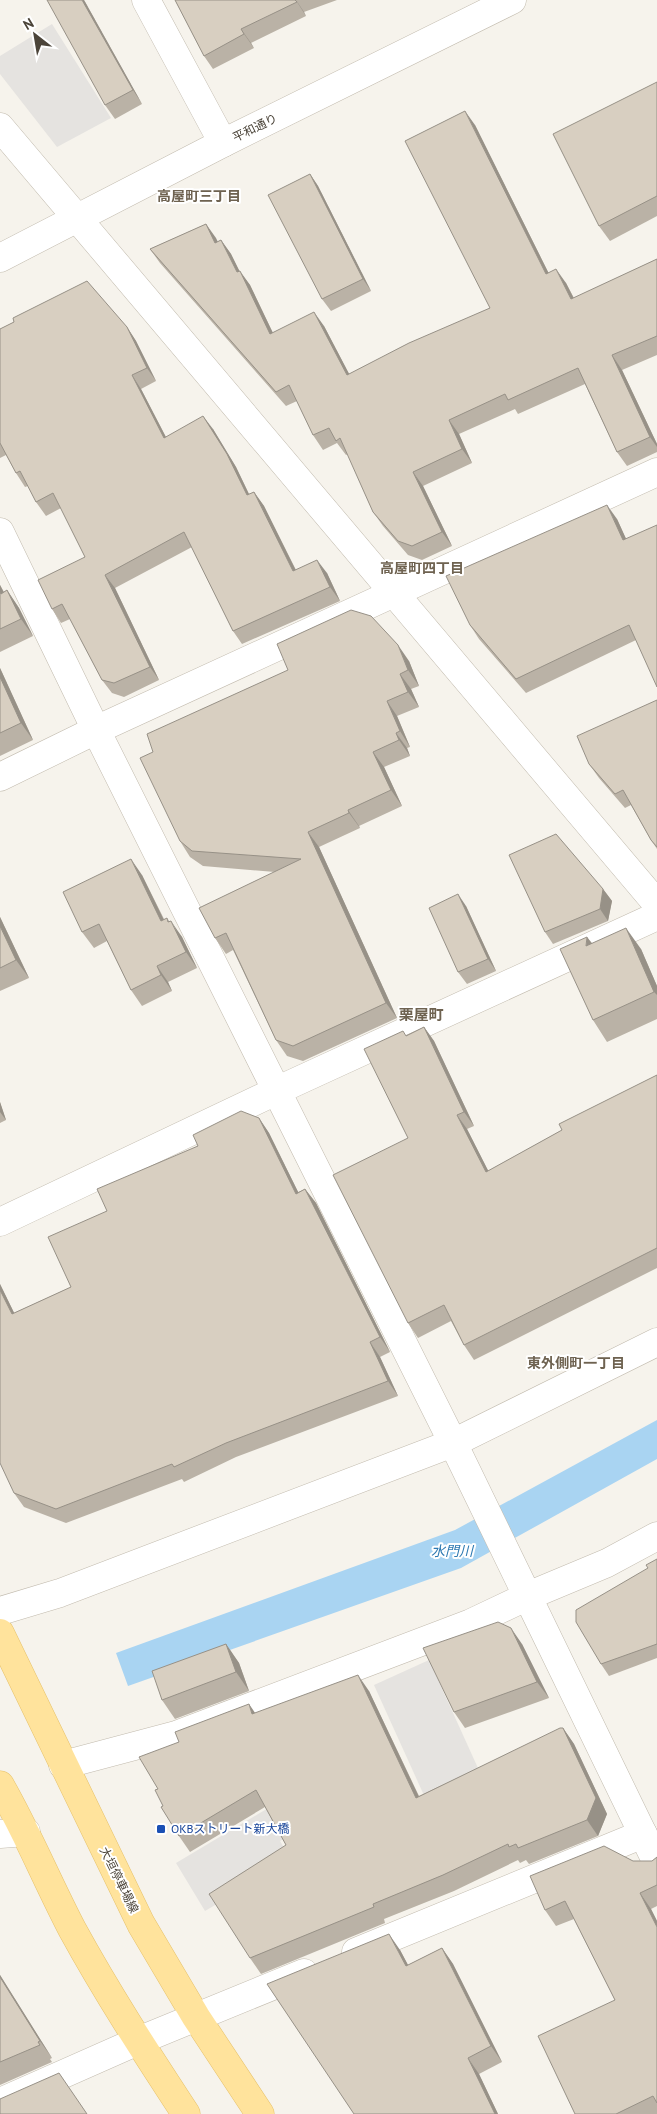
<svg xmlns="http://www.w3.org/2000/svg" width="657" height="2114" viewBox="0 0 657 2114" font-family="'PT Sans','Noto Sans JP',sans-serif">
<rect width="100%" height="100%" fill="#f6f3ec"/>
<g fill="#e5e3e0">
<polygon points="52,24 111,118 57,147 0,74 0,56"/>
<polygon points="429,1660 482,1777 427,1802 374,1685"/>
<polygon points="305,1786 323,1816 280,1841 291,1860 205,1911 176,1863"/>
</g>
<polygon fill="#a9d4f2" points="657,1420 657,1459 461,1568 128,1686 116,1653 455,1530"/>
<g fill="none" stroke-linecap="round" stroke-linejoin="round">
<defs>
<g id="minor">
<polyline points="146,0 223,143"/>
<polyline points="0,127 657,904"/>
<polyline points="0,532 96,730 453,1443 657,1863"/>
<polyline points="0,777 96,730 657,472"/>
<polyline points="0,1222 276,1091 657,916"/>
<polyline points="63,1765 176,1735 471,1623 528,1596 607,1563 657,1536"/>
<polyline points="0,1834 26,1832"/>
<polyline points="356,1952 643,1834"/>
<polyline points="0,2102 138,2041 304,1973"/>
</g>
<g id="tertiary">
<polyline points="0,258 223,143 512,0"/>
<polyline points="0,1611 60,1593 453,1443 657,1342"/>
</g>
<g id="primary">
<polyline points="0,1633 141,1924 196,2017 260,2114"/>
<path d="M0,1785C27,1832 47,1881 72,1929C107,1993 146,2053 186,2114"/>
</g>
</defs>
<use href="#minor" stroke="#c2bbae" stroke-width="29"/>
<use href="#tertiary" stroke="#c2bbae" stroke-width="29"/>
<use href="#primary" stroke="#e6c16a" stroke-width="29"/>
<use href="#minor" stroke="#fff" stroke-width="28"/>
<use href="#tertiary" stroke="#fff" stroke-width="28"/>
<use href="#primary" stroke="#ffe39c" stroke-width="28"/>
</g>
<g fill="#bab2a6">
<polygon points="84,0 142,104 115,119 105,105"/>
<polygon points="175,0 337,0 304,12 306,16 251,43 254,48 213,69 204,56"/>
<polygon points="657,82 657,216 610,241 599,226"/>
<polygon points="475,125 548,272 566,283 574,298 657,259 657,355 622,370 657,444 657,452 627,466 617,452 585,384 518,414 515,409 459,434 472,463 423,486 452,546 422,560 408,555 383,526 373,512 348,454 346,455 337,443 323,450 313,435 297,401 286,406 160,263 150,249 206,224 217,242 221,240 231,254 239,271 250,285 273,333 324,326 349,374 490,308"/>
<polygon points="310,174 318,186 371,291 331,311 322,299"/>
<polygon points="14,322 127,327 136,341 156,381 141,389 166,437 213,429 236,467 249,494 254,492 264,506 296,570 327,573 340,601 242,644 233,631 192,547 115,588 159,680 124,697 112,693 102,680 70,619 61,623 52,609 85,557 61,508 46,516 36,502 28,486 25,487 16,473 6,455 0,458 0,329"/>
<polygon points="617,519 626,539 636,640 526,693 479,639 470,625"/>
<polygon points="0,585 4,592 7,590 19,608 33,636 0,652"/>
<polygon points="409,661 419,686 411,689 419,707 397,716 410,747 407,748 410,756 384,767 402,806 359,826 360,828 319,847 397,1018 303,1061 287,1056 276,1040 233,950 226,954 215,938 275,872 203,866 190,857 180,841"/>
<polygon points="0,668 33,740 0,756"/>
<polygon points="657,700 657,849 651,840 631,805 625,808 599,778 589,764"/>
<polygon points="142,875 164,919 169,921 182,937 197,968 168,982 172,991 142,1006 131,990 107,941 94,948 82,932"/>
<polygon points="603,889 612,901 608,921 553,944 545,932"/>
<polygon points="466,906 496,971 467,984 458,972"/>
<polygon points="0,917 29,978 0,991"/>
<polygon points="587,937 592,943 641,949 657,986 657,1019 607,1042 593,1020"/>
<polygon points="424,1027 434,1041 474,1126 467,1129 488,1171 562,1130 657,1075 657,1268 474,1360 464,1345 451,1321 418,1338 408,1323 408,1138 406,1035"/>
<polygon points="0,1102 6,1120 0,1123"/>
<polygon points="259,1118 269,1133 298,1192 305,1189 316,1203 390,1352 380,1357 398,1396 236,1457 184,1482 182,1479 66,1523 24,1507 14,1493 0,1284 14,1313 71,1287 107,1211 198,1146"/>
<polygon points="657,1559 657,1658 609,1676 601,1664 648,1568"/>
<polygon points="226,1644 239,1663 249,1691 175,1719 162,1700"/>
<polygon points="522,1644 549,1698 465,1728 454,1712"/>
<polygon points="369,1691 419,1796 563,1728 574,1744 607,1814 598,1836 529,1864 526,1860 520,1863 518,1860 454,1891 384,1919 385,1923 261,1974 250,1958 286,1845 265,1807 190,1852 179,1836 163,1806 158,1789 255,1713"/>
<polygon points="657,1857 657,1906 651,1909 657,1921 657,2114 575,2114 615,2000 574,1919 556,1926 545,1910 633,1861 652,1861"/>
<polygon points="442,1948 453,1964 502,2062 479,2074 498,2114 354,2114 400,1950 408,1965"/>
<polygon points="0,1975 52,2058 50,2059 52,2062 0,2085"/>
</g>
<g fill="#979187">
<polygon points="82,0 84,0 142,104 133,90"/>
<polygon points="296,0 304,12 306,16 297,2"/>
<polygon points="241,29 251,43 254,48 244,34"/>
<polygon points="465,111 475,125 556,288 546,274"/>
<polygon points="310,174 318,186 371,291 363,279"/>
<polygon points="206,224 216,238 225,257 215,243"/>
<polygon points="221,240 231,254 247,286 237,272"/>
<polygon points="556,269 566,283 581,313 571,299"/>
<polygon points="240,271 250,285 280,348 270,334"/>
<polygon points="314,312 324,326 357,389 347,375"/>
<polygon points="127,327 136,341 156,381 147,368"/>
<polygon points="612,355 622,370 657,444 657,447 650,437"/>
<polygon points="132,375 141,389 173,451 164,438"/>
<polygon points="203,416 213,429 236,467 256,509 247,495"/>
<polygon points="449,420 459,434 472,463 462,449"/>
<polygon points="413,472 423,486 452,546 442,532"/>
<polygon points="254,492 264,506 303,585 293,571"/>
<polygon points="607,505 617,519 633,554 623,540"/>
<polygon points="317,560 327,573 340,601 330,587"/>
<polygon points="105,575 115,588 159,680 150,667"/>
<polygon points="0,585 13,611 0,592"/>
<polygon points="7,590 19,608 33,636 21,619"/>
<polygon points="398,645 409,661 419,686 408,670"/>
<polygon points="0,668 33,740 21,723 0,677"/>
<polygon points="400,674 411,689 419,707 408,692"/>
<polygon points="387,701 397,716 410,747 400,731"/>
<polygon points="396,733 407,748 410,756 399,740"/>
<polygon points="373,752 384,767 402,806 391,790"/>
<polygon points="348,810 359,826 360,828 349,813"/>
<polygon points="308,832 319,847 397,1018 386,1003"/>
<polygon points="131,859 142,875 172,937 161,921"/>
<polygon points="603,889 612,901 608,921 600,909"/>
<polygon points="458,894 466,906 496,971 488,959"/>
<polygon points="0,917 29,978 16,960 0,926"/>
<polygon points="167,918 177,932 171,921 182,937 197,968 186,952"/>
<polygon points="626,928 641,949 657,986 657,995 654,992"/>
<polygon points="587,937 602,958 586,946"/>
<polygon points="157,966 168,982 172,991 161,975"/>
<polygon points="424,1027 434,1041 474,1126 464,1112"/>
<polygon points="0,1102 6,1120 0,1112"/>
<polygon points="457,1115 467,1129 496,1186 486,1172"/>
<polygon points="259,1118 269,1133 306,1208 296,1194"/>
<polygon points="305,1189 316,1203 390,1352 380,1337"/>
<polygon points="0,1284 22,1329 12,1314 0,1290"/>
<polygon points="370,1342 380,1357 398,1396 388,1381"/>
<polygon points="511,1628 522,1644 549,1698 537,1682"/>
<polygon points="226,1644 239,1663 249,1691 236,1672"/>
<polygon points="358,1675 369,1691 427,1814 416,1798"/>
<polygon points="249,1704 260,1720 252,1714"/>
<polygon points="563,1728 574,1744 607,1814 598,1836 587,1820"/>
<polygon points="640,1893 651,1909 657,1921 657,1927"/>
<polygon points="389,1934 400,1950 417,1982 406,1966"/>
<polygon points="442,1948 453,1964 502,2062 491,2046"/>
<polygon points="0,1975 52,2058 40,2041 0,1977"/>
<polygon points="468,2058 479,2074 498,2114 495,2114"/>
</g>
<g fill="#d8cfc1" stroke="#979187">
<polygon points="47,0 82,0 133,90 105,105"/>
<polygon points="175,0 295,0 297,2 241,29 244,34 204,56"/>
<polygon points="657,82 657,196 599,226 553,134"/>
<polygon points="465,111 546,274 556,269 571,299 657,259 657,336 612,355 650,437 617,452 578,368 508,400 505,394 449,420 462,449 413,472 442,532 412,546 398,541 373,512 340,438 336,441 329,428 313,435 289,385 276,392 150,249 206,224 215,243 221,240 237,272 240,271 270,334 314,312 347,375 409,343 490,308 405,141"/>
<polygon points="310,174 363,279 322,299 268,195"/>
<polygon points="87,281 127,327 147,368 132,375 164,438 203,416 227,454 247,495 254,492 293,571 317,560 330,587 233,631 184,532 105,575 150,667 114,683 102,680 62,604 52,609 38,580 85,557 53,493 36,502 20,471 16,473 0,443 0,329 14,322 13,318"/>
<polygon points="607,505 623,540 657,525 657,687 629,625 516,679 470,625 446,576"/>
<polygon points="7,590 21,619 0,629 0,592 1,594"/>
<polygon points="351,610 371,616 398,645 408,670 400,674 408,692 387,701 400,731 396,733 399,740 373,752 391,790 348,810 349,813 308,832 386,1003 293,1046 276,1040 226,933 215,938 199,908 301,859 192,851 180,841 140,758 153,752 147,734 288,670 277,644"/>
<polygon points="0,677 21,723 0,733"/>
<polygon points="657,700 657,847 651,840 623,790 615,794 589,764 577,736"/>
<polygon points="556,834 603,889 600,909 545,932 509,855"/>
<polygon points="131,859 161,921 167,918 168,922 171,921 186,952 157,966 161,975 131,990 99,924 82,932 63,892"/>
<polygon points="458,894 488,959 458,972 429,908"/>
<polygon points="0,926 16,960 0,968"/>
<polygon points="626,928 654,992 593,1020 560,949 587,937 586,946"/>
<polygon points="424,1027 464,1112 457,1115 486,1172 562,1130 559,1124 657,1075 657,1248 464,1345 444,1305 408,1323 333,1175 408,1138 364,1049 403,1031 406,1036"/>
<polygon points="241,1111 259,1118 296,1194 305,1189 380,1337 370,1342 388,1381 226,1443 174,1467 172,1464 56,1509 14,1493 0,1463 0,1290 12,1314 71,1287 48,1237 107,1211 97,1189 198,1146 193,1135"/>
<polygon points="657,1559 657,1644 601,1664 576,1622 576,1610 648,1568 646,1565"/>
<polygon points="498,1622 511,1628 537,1682 454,1712 423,1648"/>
<polygon points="226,1644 236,1672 162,1700 152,1671"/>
<polygon points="358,1675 416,1798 560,1728 563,1728 596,1798 587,1820 518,1848 516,1844 509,1847 508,1844 443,1875 373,1904 374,1907 250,1958 209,1894 286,1845 256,1790 179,1836 161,1807 163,1806 155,1790 158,1789 139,1757 179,1742 175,1732 249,1704 252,1714"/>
<polygon points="604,1846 633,1861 652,1861 657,1857 657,1885 640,1893 657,1927 657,2103 653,2096 616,2114 575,2114 538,2036 615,2000 565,1901 545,1910 530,1876"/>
<polygon points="389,1934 406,1966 442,1948 491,2046 468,2058 495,2114 354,2114 267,1984"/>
<polygon points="0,1977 40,2041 38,2042 40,2045 0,2062"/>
<polygon points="59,2073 87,2114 0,2114 0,2099"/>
</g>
<rect fill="#1a4fb4" stroke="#fff" stroke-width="2" x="156" y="1824" width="10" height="10" rx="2.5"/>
<g text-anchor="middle" stroke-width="4" stroke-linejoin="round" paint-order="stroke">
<g font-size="12" fill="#4b4439" stroke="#fff">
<text transform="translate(255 128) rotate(-26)" y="4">平和通り</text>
<text transform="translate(119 1880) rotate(64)" y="4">大垣停車場線</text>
</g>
<g font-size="12" fill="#164399" stroke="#fff" text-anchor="start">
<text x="171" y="1833">OKBストリート新大橋</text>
</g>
<g font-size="14" font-weight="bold" fill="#6e6250" stroke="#fff">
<text x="199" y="201">高屋町三丁目</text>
<text x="422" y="573">高屋町四丁目</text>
<text x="576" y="1368">東外側町一丁目</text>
</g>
<g font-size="14" font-style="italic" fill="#2e7ab2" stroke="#fff">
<text x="452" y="1556">水門川</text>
</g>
<g font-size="15" font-weight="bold" fill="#6e6250" stroke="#fff">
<text x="421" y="1020">栗屋町</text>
</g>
</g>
<g transform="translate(35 35) rotate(329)" stroke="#ffffff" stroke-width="4" paint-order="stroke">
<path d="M0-4L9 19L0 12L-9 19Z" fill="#4b4439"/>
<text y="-8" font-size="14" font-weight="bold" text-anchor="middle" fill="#4b4439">N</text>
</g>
</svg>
